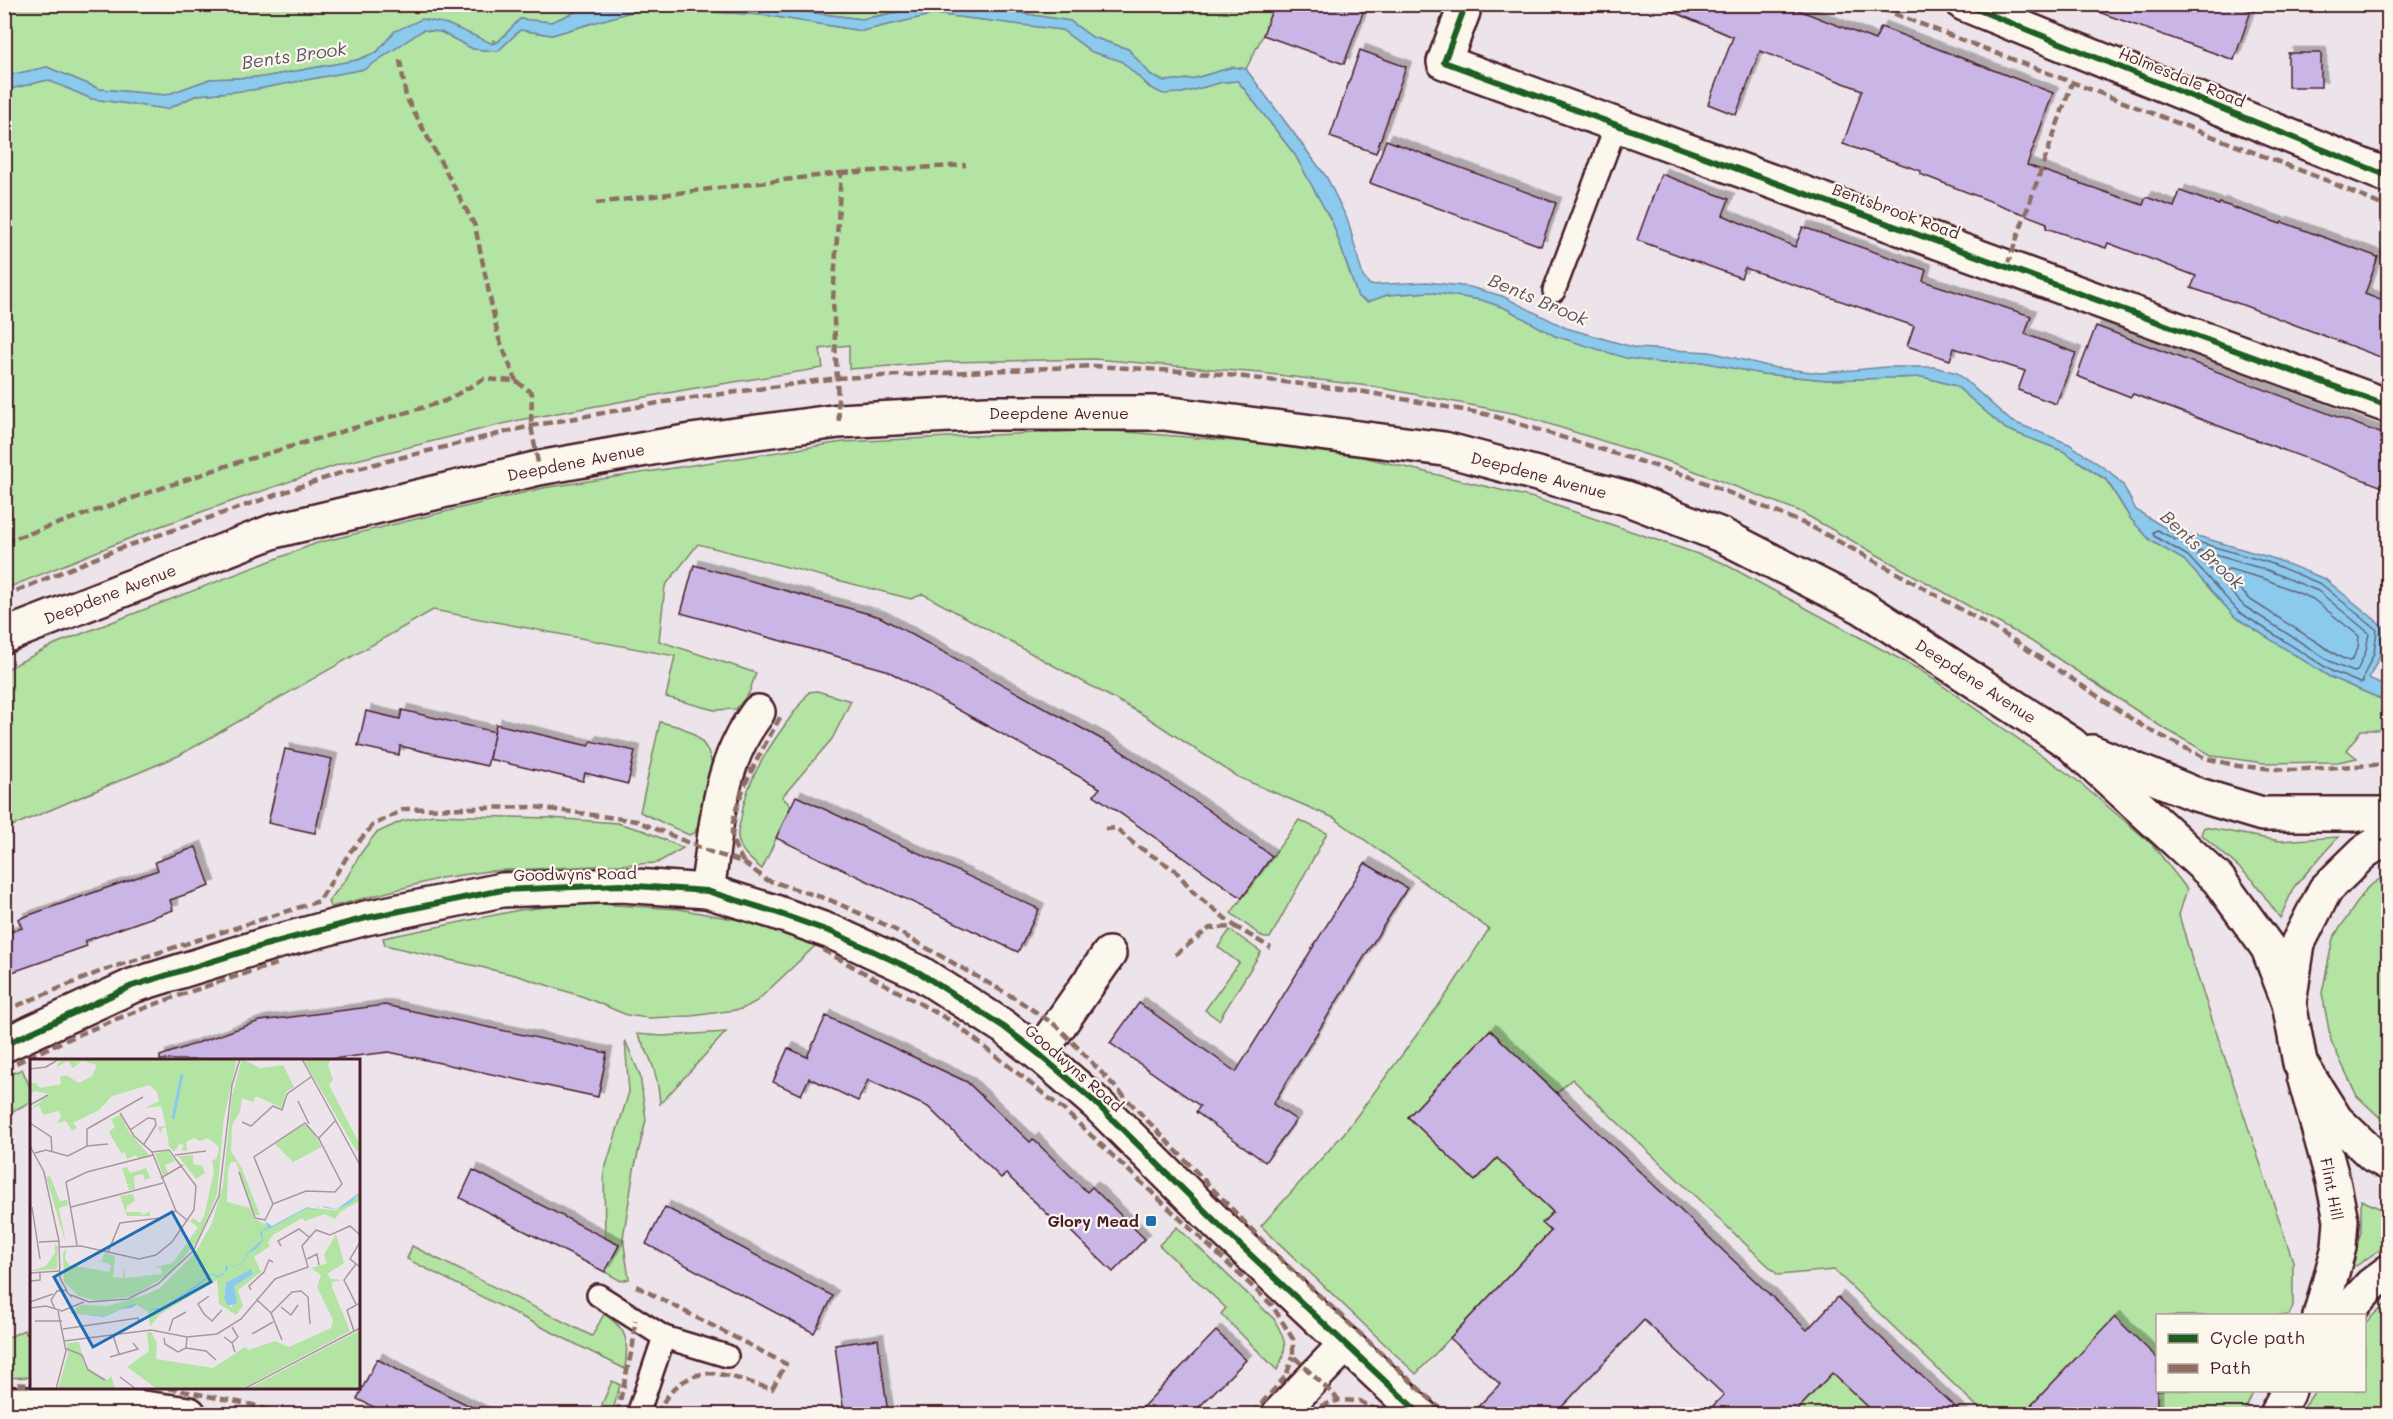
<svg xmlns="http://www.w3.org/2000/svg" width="2393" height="1419" viewBox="0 0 2393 1419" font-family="Mali,sans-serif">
<defs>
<filter id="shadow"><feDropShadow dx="5.5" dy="-5.5" stdDeviation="0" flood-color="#0004"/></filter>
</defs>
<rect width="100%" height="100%" fill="#ece4ea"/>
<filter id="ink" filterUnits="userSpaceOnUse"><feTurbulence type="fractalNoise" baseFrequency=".0167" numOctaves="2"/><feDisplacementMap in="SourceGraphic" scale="12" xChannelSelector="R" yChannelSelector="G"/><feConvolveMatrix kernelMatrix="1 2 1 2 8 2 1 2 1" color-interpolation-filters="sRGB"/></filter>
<g filter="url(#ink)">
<g fill="#b3e4a4" stroke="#7e8268" stroke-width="1.5">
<polygon points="210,4 576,5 576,12 551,22 520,19 498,42 493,40 493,44 447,24 395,31 377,52 357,60 263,77 210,79 166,95 100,89 47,67 5,76 4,5 158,10"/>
<polygon points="752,5 929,5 862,19"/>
<polygon points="937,5 1274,5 1263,35 1246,69 1233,67 1192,79 1164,81 1152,76 1128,49 1092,37 1070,21 1014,12 960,10"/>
<polygon points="644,8 764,15 862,31 935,14 1062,30 1092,52 1121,60 1150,88 1182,93 1223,82 1238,81 1295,155 1333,224 1358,297 1367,302 1387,295 1429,292 1482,300 1507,309 1555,336 1661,363 1703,362 1762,374 1828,380 1923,377 1956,386 2006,429 2063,451 2107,481 2130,518 2151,541 2184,560 2235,617 2330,677 2388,702 2388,730 2361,730 2347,750 2357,758 2338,762 2264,763 2213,756 2160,726 2031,641 1799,511 1679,465 1517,414 1377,387 1260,373 1094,359 949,362 849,369 849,345 820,349 823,368 690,389 519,420 340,464 155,528 5,589 5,90 48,80 92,99 167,109 197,95 252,90 364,69 423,30 441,32 473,49 498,51 520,30 552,35"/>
<polygon points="1103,430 1330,449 1534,498 1721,562 1920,670 2074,778 2152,844 2187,889 2179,915 2192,960 2293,1261 2293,1306 2289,1315 2158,1316 2158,1390 2254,1391 2243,1414 1985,1414 1834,1270 1778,1275 1572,1079 1557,1093 1490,1030 1408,1117 1475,1181 1497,1158 1553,1212 1543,1223 1608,1285 1523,1261 1416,1374 1261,1226 1345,1132 1449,991 1489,929 1334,818 1238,777 1142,714 923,594 911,599 698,544 665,586 659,641 756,673 749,693 736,709 714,710 666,697 675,656 433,610 178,756 5,829 5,670 55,644 317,543 543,488 843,442"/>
<path d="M817,691L851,701L832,739L782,797L791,806L762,869C752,861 739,851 738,837C737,831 740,824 741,818C748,769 781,731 809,692Z"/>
<path d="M660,722C669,724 679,726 687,730C730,755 707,796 695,833L689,835L640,812Z"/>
<polygon points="433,815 551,818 617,823 645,831 683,848 657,863 489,871 441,878 331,907 328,902 346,879 361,853 376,833 402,821"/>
<polygon points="1299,820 1327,833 1270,938 1264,938 1231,913"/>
<polygon points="2204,827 2280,841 2338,837 2294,887 2280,918 2253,880 2201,834"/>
<polygon points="2388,873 2388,1125 2357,1096 2331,1041 2322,993 2333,938 2367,888"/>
<polygon points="584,903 679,909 749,922 818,943 757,1001 742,1009 692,1016 648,1018 627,1015 584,997 515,975 385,945 383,938 519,910"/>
<polygon points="1230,930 1261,952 1219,1020 1205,1010 1239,963 1218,947"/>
<path d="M726,1032L660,1104C658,1077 652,1057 637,1034L662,1036Z"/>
<polygon points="625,1040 640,1075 646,1120 634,1170 623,1238 629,1279 621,1281 605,1272 619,1245 605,1238 604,1172 629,1092"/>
<polygon points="22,1069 31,1090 31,1102 5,1115 5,1077"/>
<polygon points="2361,1200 2388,1212 2388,1244 2356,1266 2350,1263 2361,1232"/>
<path d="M1177,1227L1274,1319C1286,1340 1289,1348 1277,1370L1221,1314L1226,1308L1159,1245Z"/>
<path d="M412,1246L592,1336L604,1314C629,1330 628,1341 625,1369L407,1259Z"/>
<polygon points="2388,1301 2388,1414 2299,1414 2315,1391 2364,1390 2365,1323"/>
<polygon points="24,1330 26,1334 31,1332 31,1377 5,1378 5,1339"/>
<polygon points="1832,1373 1876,1414 1793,1414"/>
<polygon points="612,1381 620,1385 612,1414 598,1414"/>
</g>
<polygon fill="#8ccaed" stroke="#72869f" stroke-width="1.5" points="602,4 752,5 862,19 937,5 960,10 1014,12 1070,21 1092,37 1128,49 1152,76 1164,81 1192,79 1233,67 1246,69 1327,178 1348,221 1363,277 1370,285 1427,282 1470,287 1502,296 1566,328 1636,348 1710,352 1776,368 1821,373 1887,367 1934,367 1957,373 2011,421 2069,444 2110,472 2123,485 2136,510 2162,526 2178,534 2201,537 2272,558 2325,579 2384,627 2380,655 2369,678 2388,687 2388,702 2330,677 2235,617 2184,560 2151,541 2130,518 2107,480 2063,451 2006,429 1956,386 1923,377 1828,380 1762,374 1703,362 1661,363 1626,358 1555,336 1507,309 1482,300 1429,292 1387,295 1368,302 1358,297 1333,224 1295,155 1238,81 1223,82 1182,93 1163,94 1151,88 1121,61 1092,52 1062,30 935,14 862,31 764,15 644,8 552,35 520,30 498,51 473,49 441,32 423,30 365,69 252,90 197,95 167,109 92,99 48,80 5,90 5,76 47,67 100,89 166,95 210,79 263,77 357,60 377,52 395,31 422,19 447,24 493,44 498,42 520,19 551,22 576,12 576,5 584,5 586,10"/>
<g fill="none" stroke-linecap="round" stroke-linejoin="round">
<g stroke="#646379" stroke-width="1.5">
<polyline points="687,4 774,10 777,4"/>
<polygon points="2157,530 2176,540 2201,543 2270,563 2321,584 2377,630 2374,653 2364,675 2363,682 2360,683 2333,672 2239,612 2188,556 2154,536 2153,532"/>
<polygon points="2201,551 2267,570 2318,591 2369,633 2366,651 2357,671 2354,672 2336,665 2244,606 2198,556 2198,552"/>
<polygon points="2229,569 2265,579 2313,599 2359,636 2358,648 2352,660 2349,661 2340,657 2249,599 2226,573 2226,570"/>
</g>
</g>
<g fill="#cab6e6" stroke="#4a1f2b" stroke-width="1.5" filter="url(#shadow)">
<polygon points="1274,4 1366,4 1344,64 1263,35"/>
<polygon points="1655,4 1783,4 1875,40 1881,27 2053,93 2027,165 2143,205 2146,197 2174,207 2180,191 2219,205 2220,203 2281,224 2282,222 2378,257 2365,294 2388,303 2388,360 2240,304 2191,288 2196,276 2108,243 2106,248 2046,228 2047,223 1920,174 1921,171 1843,144 1862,90 1760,51 1736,115 1708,104 1733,37"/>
<polygon points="2091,4 2231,4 2251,11 2234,60 2090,9"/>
<polygon points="1360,50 1406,67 1376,153 1330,137"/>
<rect x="2288" y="53" width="33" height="34"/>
<polygon points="1386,140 1556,203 1541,246 1370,183"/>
<polygon points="1661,174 1729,199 1723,215 1795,247 1803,227 1926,270 1923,281 2031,316 2025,334 2076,353 2056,404 2018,390 2025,371 1954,348 1950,360 1907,346 1914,326 1745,268 1741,278 1637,240"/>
<polygon points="2096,326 2388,436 2388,489 2133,394 2131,397 2077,376"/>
<polygon points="694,565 880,617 1112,745 1204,807 1272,856 1242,898 1094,795 1100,788 886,670 681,613"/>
<polygon points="402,710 495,732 487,766 400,746 399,755 358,746 366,711 400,719"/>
<polygon points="496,724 589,746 591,741 635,751 628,784 585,773 583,781 489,759"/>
<polygon points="285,749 332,759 315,833 268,823"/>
<polygon points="796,796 1039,909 1018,952 776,838"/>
<polygon points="196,847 210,886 170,900 173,910 85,941 87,946 4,975 4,934 22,928 18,919 158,870 155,862"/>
<polygon points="1365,863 1407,888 1273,1104 1296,1120 1265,1162 1196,1112 1200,1106 1110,1043 1139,1003 1236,1072"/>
<polygon points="385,1005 607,1053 598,1097 389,1052 323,1060 160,1060 160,1056 260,1021"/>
<polygon points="826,1016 967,1082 1030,1142 1033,1139 1087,1192 1092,1187 1145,1239 1113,1272 1064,1225 1062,1228 1006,1174 1001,1178 928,1107 868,1080 858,1101 809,1078 801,1095 773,1082 788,1048 807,1057"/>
<polygon points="1490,1030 1807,1330 1838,1297 1962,1414 1876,1414 1832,1373 1793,1414 1705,1414 1724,1395 1644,1320 1555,1414 1471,1414 1500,1384 1450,1338 1551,1231 1542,1223 1553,1212 1497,1158 1475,1181 1408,1117"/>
<polygon points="473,1170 619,1245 605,1272 460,1198"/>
<polygon points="665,1207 833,1296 814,1333 646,1244"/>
<polygon points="2115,1317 2157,1358 2157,1414 2023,1414"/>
<polygon points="1216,1331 1246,1360 1192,1414 1136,1414"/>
<polygon points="878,1339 888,1414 844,1414 835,1345"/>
<polygon points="377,1359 413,1378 486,1414 388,1414 357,1399"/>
</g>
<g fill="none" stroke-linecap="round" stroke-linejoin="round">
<defs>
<g id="lane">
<polyline points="1554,291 1617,123"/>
<polyline points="598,1295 664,1337 727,1356"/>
<polyline points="638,1414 664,1337"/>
</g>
<g id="street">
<polyline points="1964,4 2388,176"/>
<polyline points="1463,12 1444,62 2388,406"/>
<path d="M707,891C715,841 717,785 741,739C745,730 752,721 758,712"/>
<polyline points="4,1045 132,986 265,945 366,918 502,890 621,885 707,891 775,912 834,933 920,973 1004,1027 1039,1054 1096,1103 1221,1227 1420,1414"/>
<polyline points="1039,1054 1109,954"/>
<polyline points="4,1404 113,1404 189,1414"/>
<polyline points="1279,1414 1346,1344"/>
</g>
<g id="primary">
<polyline points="2304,1076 2333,1181 2341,1220 2339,1247 2320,1316"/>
<polyline points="2343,1316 2371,1285 2388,1272"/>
<polyline points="2276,1414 2289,1390"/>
</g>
<g id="highway">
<polyline points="4,636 274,531 539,468 691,441 839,421 987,413 1164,413 1444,449 1626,498 1721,535 1862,607 2071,744 2218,879 2268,948 2289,1003"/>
<polyline points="2092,752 2192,793 2262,814 2388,814"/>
<polyline points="2388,837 2364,852 2325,890 2298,943 2289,1003 2300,1063 2336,1120 2373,1155 2388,1163"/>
</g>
</defs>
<use href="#lane" stroke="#4a1f2b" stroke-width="26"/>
<use href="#street" stroke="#4a1f2b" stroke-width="38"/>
<use href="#primary" stroke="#4a1f2b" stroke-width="38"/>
<use href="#highway" stroke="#4a1f2b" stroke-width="38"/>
<use href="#lane" stroke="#fbf7ec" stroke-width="21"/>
<use href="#street" stroke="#fbf7ec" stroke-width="33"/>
<use href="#primary" stroke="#fbf7ec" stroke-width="33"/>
<use href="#highway" stroke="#fbf7ec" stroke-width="33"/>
<g stroke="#8d6e63" stroke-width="4.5" stroke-dasharray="9 4.5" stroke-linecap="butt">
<polyline points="1869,4 2328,181 2388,208"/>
<polyline points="400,60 406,97 475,226 498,336 516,381"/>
<polyline points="841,173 966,165"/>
<polyline points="596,203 841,173 833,300 839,421"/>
<polyline points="2007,266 2072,83"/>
<polyline points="4,542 232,464 445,401 484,379 516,381 532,393 531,426 539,468"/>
<polyline points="4,596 118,549 346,471 531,426 664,402 837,378 1095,366 1212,373 1365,392 1490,415 1691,477 1810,526 1899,574 2004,634 2144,727 2205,758 2238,766 2291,770 2388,764"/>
<polyline points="1105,829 1116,828 1134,844 1175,870 1195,894 1236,927"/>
<path d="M743,862C740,855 735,848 733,841C725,812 766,742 781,716"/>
<polyline points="823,950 953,1022 1064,1110 1272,1305 1293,1339 1293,1356 1339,1400 1360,1401 1383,1414"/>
<polyline points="1175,955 1210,928 1236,927 1271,948"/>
<polyline points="4,1011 104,970 319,901 350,852 373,825 405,809 535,807 637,821 713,853 743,862 767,880 830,900 890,927 1018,1000 1058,1027 1273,1252 1446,1414"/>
<path d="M4,1069C93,1025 185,991 280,963"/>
<path d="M636,1286L786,1364L772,1389C754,1384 736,1377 718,1374C691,1369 666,1390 658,1414"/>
<polyline points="4,1384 32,1385"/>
<polyline points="168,1388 253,1405 279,1414"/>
<polyline points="617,1414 633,1345 635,1320"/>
<polyline points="1252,1414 1286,1376 1293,1356"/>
<polyline points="1310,1414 1321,1406 1339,1400"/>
</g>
<defs>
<g id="cycleway">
<polyline points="1964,4 2388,176"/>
<polyline points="1463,12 1444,62 2388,406"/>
<polyline points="4,1045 132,986 265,945 366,918 502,890 621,885 707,891 775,912 834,933 920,973 1004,1027 1039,1054 1096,1103 1221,1227 1420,1414"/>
</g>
</defs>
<use href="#cycleway" stroke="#fbf7ec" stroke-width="10"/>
<use href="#cycleway" stroke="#1b5e20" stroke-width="6"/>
</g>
</g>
<rect fill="#1f6fb2" stroke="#fbf7ec" stroke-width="2" x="1145" y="1215" width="12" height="12" rx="3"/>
<g text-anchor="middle" stroke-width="4.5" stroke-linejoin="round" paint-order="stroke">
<g font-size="16" fill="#4a1f2b" stroke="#fbf7ec">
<text transform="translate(2182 77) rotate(22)" y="6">Holmesdale Road</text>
<text transform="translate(1896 211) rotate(20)" y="6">Bentsbrook Road</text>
<text x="1059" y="419">Deepdene Avenue</text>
<text transform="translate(576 462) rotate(-11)" y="6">Deepdene Avenue</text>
<text transform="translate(1539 475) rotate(15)" y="6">Deepdene Avenue</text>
<text transform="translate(110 594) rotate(-21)" y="6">Deepdene Avenue</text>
<text transform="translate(1976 681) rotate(33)" y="6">Deepdene Avenue</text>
<text transform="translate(575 874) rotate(-1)" y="6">Goodwyns Road</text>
<text transform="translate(1074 1068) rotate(41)" y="6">Goodwyns Road</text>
<text transform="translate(2332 1189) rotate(79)" y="6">Flint Hill</text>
</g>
<g font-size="16" font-weight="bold" fill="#4a1f2b" stroke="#fbf7ec" text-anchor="end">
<text x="1139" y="1227">Glory Mead</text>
</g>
<g font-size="18" font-style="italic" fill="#5e5265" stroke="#fbf7ec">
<text transform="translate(294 56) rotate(-8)" y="6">Bents Brook</text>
<text transform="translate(1538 300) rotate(23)" y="6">Bents Brook</text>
<text transform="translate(2202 550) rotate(43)" y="6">Bents Brook</text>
</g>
</g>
<g transform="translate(30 1059)">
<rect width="330" height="330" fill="#ece4ea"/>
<path d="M30,0H207L194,59L187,136L168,181L141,214L103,237L68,242L49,237L34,223L33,194L36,189L35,200L39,206L74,212L79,213L81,206L67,201L72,202L74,194L85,197L83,218L93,219V206L95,219L132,215L131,209L125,208L143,204L168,168L160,162L163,159L170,164L174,157L184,112L182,102L187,99L189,88L178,79L170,82L164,79L156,83L157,92L151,91L154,87L150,84L144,93L139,87L136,68L132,69L131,75L128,68L136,67L131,47L115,49L129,42L127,33L119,26L82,37L69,51L43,64L47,69L42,72L36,62L27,64L31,58L29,52L13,56L9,46L0,51L19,35L5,32L0,35V24H6L10,29L31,25L30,18L36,16L49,24L62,17L67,6L52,2L43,9L38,2L27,8ZM212,0L230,9L253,6L264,28L256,33L252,49L226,37L223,43L212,39L210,53L202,66L201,92L212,110L230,156H224L206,103H201L198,110L197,143L220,149L224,160L241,168L277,149L306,151L330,134V142L311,152L305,160L295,155L275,162L272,159L243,176L238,183L240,187L224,198L231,213L208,231L213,247L206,256L189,245L187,221L129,256L120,268L118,253L106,245L74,257L39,254L51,246L78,247L117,235L130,229L165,194L182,164L193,126L202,37ZM221,211L223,214L204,227L202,248L198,247L194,236L196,224ZM273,0H301L298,6L303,21L299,26L330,86L327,93ZM90,56L99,73L119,96L108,101L106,96L97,100L95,93L91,94L79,73L85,68L81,60ZM273,66H278L292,88L263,103L245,85ZM137,91L149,107L145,102L135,106L138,114L133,116L125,95ZM163,96V105L172,107L175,114L166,120L148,97ZM97,108L100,114L116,109L120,119L115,121L113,115L104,117L105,130L99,131L97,126L102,125H97L92,109ZM20,117L30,142L37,141L38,146L29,149L36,185L16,118ZM103,135L105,142L97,147L96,153H111V156L120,153V157H97L90,137ZM306,175L314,204L297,215L301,220L312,221L302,223V228L320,272L212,330H127L97,308L119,292L117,273H121L127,284L126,300L183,309L215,288L218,291L245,282L259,288L301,269L303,261L287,228L291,216L281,209L297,204L294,196ZM25,185L28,187L27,210L0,212L16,207L25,194ZM330,271V330H218ZM49,283L55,307L77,321L81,317L85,330H28L38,295L37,284Z" fill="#b3e4a4" fill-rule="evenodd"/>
<path d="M330,133L321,144L307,150L295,149L292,147L284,151L277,149L243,168L232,172L233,182L225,191L218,194L215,201L205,208L197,206L198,210L194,215L187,219L183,215L153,239L135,248L128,251H121L118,253L106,246L101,249L91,250L74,258L41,254L74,257L91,250L105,245L118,253L121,250L134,248L183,214L188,217L195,213L196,206L205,207L214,201L217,194L232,181L230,173L238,168L234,162L242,167L277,148L284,150L292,147L307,150ZM221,210L223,215L204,227L207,244L198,247L194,239L196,224Z" fill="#8ccaed"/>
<path fill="none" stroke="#8ccaed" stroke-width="3" d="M143,60L152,15"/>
<path fill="none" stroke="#ab959e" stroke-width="1.5" d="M272,0L330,106M0,10L16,8L29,0M268,42L279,65M0,46L18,36M90,54L104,77L122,93L146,152L158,162M212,63L221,67L243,47L252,51L257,35L281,18M0,64L21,78L22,92M275,64L289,80L312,125L305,133L276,132L243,145L224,98ZM100,71L118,59L125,60L126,66L114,85M289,79L306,61M0,87L14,113L29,182L30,219L37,232M57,87V70L113,38M5,94L16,91L38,97L57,87L78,85M145,96L176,92M209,113L225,159L235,161L243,145M131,119L153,106M2,148L10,200M41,148L133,124M9,183L29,182M330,183L320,200L330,208M47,186L36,123L57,113L123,96M251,187L248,182L269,170L279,178M30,188L51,187L109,200L126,196L142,183L164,151L166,127L139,91L122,93M78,193L90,164L130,159L146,152M277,200L287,195L289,206M0,214L29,212M0,222L10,221V213M221,231L219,227L234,213L239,201L243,203M41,236L59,243L98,240L128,225L163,192L189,137L202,26L210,0M179,237L168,245L174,255L182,262L192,251M226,240L241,254L252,281M0,243L23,235M326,245L314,221L326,205M251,248L261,256L268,246M0,249L16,247L32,252L54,243M25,250L21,241L27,232L35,231L42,238M241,254L262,233L271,232L278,238L280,265M5,262H32M202,268L208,278L202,284M33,270L108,259L109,262M139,272L143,260L156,253M324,272L317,251L330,244M222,275L243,263M83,276L89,295M194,278L202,284L205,293M134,279L135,285L148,293L156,289L157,278M34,282L121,271L157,278L187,275L211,260L245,220L278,208L272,187L286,171L300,176L320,167L330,176M35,289L52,296L58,311L75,321M156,289L176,292L186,301M80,298L108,290L103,284M90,318L106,330M26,330L36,292L28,252M214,330L330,269"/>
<path fill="#1f6fb2" fill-opacity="0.15" stroke="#1f6fb2" stroke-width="3" d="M142,153L181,223L63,288L24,218Z"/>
<rect width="330" height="330" fill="none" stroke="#4a1f2b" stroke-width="3"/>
</g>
<rect width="2393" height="1419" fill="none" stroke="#fbf7ec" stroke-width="24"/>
<rect x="12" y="12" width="2369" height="1395" fill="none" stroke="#4a1f2b" stroke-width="2" filter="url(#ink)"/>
<rect x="2156" y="1314" width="210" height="78" fill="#fbf7ec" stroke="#b4a19f" stroke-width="1.5"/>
<rect x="2168" y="1334" width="30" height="9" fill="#1b5e20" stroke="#b4a19f" stroke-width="1.5"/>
<text x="2210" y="1344" font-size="18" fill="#4a1f2b">Cycle path</text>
<rect x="2168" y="1364" width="30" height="9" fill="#8d6e63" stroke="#b4a19f" stroke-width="1.5"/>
<text x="2210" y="1374" font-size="18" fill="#4a1f2b">Path</text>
</svg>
